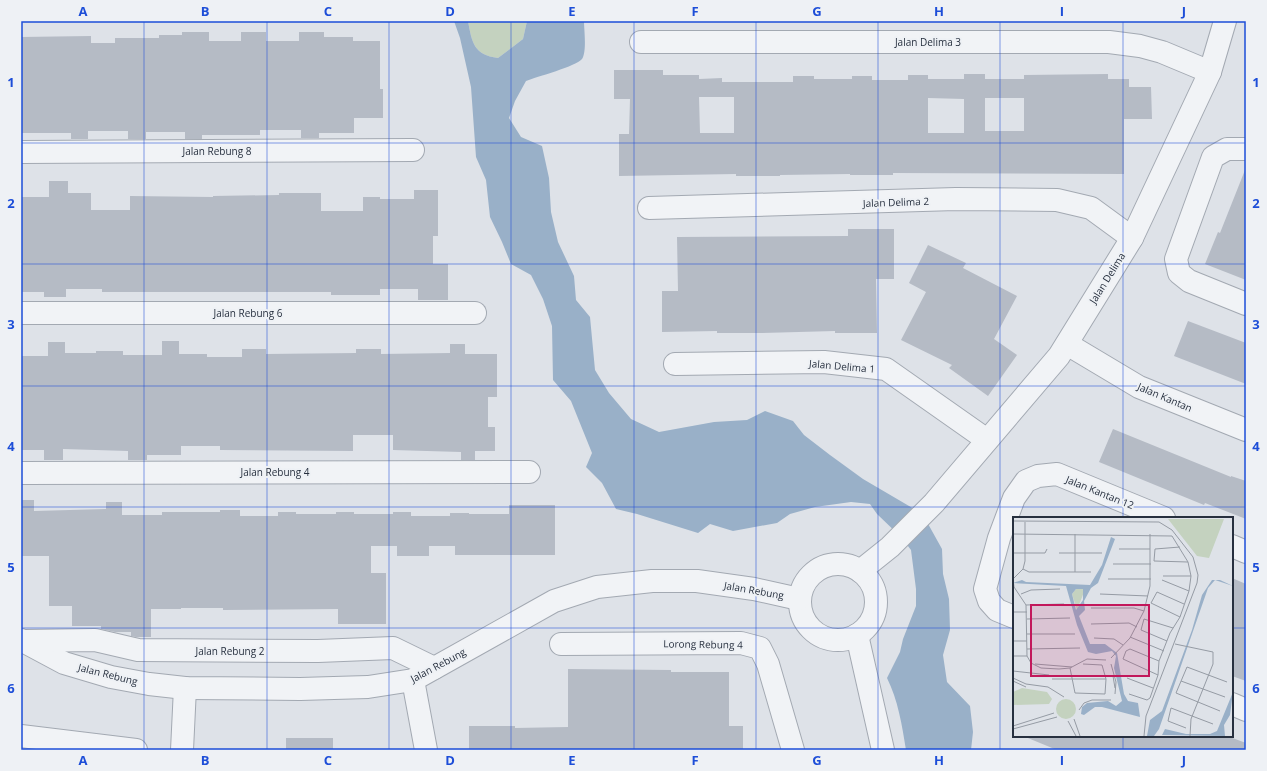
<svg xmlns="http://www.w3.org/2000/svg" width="1267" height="771" viewBox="0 0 1267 771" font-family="'Open Sans',sans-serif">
<rect width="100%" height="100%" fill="#dee2e8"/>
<path fill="#c4d2bf" d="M468,21H527L523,39L498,58C474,55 472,43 468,21Z"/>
<path fill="#99b0c8" d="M454,21H468C472,43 474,55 498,58L523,39L527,21H584C584,30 587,51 582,59C577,66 536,77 526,81L515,101L509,118L521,137L542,146L549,178L551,212L558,242L574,276L576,300L590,317L595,370L609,393L631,419L659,432L714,422L747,420L765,411L793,421L804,435L830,455L863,479L921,513L927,522L942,549L943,574L949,599L950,630L943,655L947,682L970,706L973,732L971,750H906C902,725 898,700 887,678L900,652L903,639L916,606V589L911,550L902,538L877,514L870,504L851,502L815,507L790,514L777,523L733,531L710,524L698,533L637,514L616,509L602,483L586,467L592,453L571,401L553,380L552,326L543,299L531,275L511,264L502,242L490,217L486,180L476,157L471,87L460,38Z"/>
<g fill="#b5bbc5" fill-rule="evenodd">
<polygon points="182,32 209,32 209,41 241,41 241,32 266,32 266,41 299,41 299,32 324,32 324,37 353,37 353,41 380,41 380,89 383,89 383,118 354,118 354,133 319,133 319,138 301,138 301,130 260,130 260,135 202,135 202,139 185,139 185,132 146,132 146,139 128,139 128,131 88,131 88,139 71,139 71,133 21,133 21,37 91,36 91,43 115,43 115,38 159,38 159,35 182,35"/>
<path d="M614,70H663V75H699V79L722,78V82H793V76H814V79H852V76H872V80H908V75H928V79H964V74H985V79H1024V75L1108,74V79H1129V87H1151L1152,119H1124V174L893,173V175H850V174L780,175V176H736V174L619,176V134H629L630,99H614ZM699,97H734V133H700ZM928,98L964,99V133H928ZM985,98H1024V131H985Z"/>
<polygon points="1245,170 1246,171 1246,280 1205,264 1218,232 1220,233"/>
<polygon points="49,181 68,181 68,193 91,193 91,210 130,210 130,196 213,197 213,196 279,195 279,193 321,193 321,211 363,211 363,197 380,197 380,199 414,199 414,190 438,190 438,236 433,236 433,264 448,264 448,300 418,300 418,289 380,289 380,295 331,295 331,292 102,292 102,289 66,289 66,297 44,297 44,292 21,292 21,197 49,197"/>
<polygon points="848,229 894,229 894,279 876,279 877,333 835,333 835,331 762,333 717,333 717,331 662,332 662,291 678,291 677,237 848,236"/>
<polygon points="928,245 966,263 963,268 1017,296 994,339 1017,355 988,396 949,368 952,365 901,340 926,292 909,283"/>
<polygon points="1188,321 1246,343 1246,384 1174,356"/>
<polygon points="162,341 179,341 179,354 207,354 207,357 242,357 242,349 266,349 266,354 356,353 356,349 381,349 381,354 450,353 450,344 465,344 465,354 497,354 497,397 488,397 488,427 495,427 495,451 475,451 475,460 461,460 461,452 393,450 393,435 353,435 353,451 220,450 220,446 181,446 181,455 147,455 147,460 128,460 128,451 63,449 63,460 44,460 44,450 21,450 21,356 48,356 48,342 65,342 65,353 96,353 96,351 123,351 123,355 162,355"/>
<polygon points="1113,429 1231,477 1231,476 1246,481 1246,519 1205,503 1204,505 1099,462"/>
<polygon points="21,500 34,500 34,511 106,509 106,502 122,502 122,515 162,515 162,512 220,512 220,510 240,510 240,516 278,516 278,512 296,512 296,514 336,514 336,512 354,512 354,514 393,514 393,512 411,512 411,516 450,516 450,513 469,513 469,514 509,514 509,505 555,505 555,555 455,555 455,546 429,546 429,556 397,556 397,546 371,546 371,573 386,573 386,624 338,624 338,609 223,610 223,608 181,608 181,609 151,609 151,637 136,637 131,636 131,632 115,632 101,629 101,626 72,626 72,606 49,606 49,556 21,556"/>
<polygon points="1232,578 1246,584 1246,681 1232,676"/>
<polygon points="568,669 671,670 671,672 729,672 729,726 743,726 743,750 469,750 469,726 515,726 515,728 568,727"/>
<polygon points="1023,736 1227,736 1246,743 1246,750 1057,750"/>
<rect x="286" y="738" width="47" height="12"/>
</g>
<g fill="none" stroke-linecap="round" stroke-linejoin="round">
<defs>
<g id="minor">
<polyline points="641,42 1109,42 1140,46 1162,52 1210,72"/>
<polyline points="1246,149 1227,149 1213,157 1176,259 1179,273 1189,281 1246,304"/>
<polyline points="21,152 413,150"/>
<polyline points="649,208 956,199 1057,200 1091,208 1132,238"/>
<polyline points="21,313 475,313"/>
<polyline points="1067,344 1139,387 1246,430"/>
<polyline points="675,364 824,362 886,369 987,440"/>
<polyline points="21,473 529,472"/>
<polyline points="1232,546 1246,552"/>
<circle cx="838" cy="602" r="38"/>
<polyline points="860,571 890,547 934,503 1059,356 1132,238 1210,72 1225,21"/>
<polyline points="1014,617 997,610 989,601 985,589 999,538 1014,498 1026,481 1038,476 1057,474 1164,518"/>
<polyline points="857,635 883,750"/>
<polyline points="21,640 64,663 111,677 149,684 185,688 300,689 368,687 413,680 554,601 597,587 652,581 697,581 754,589 799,599"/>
<polyline points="25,641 95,640 138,650 318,651 393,648 434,668"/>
<polyline points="561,644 741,643 760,648 768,664 793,750"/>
<polyline points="413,680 426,750"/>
<polyline points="1232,704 1246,710"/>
<polyline points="21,736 136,750"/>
<polyline points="182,750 185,688"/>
</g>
</defs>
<use href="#minor" stroke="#a3a9b2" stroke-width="24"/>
<use href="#minor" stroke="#f1f3f6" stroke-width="22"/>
</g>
<path fill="none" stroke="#1d4ed8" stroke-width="1" stroke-opacity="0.55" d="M144,21V750M267,21V750M389,21V750M511,21V750M634,21V750M756,21V750M878,21V750M1000,21V750M1123,21V518M21,143H1246M21,264H1246M21,386H1246M21,507H1246M21,628H1014M1232,628H1246M1123,736V750"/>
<g text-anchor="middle" stroke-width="4" stroke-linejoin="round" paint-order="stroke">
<g font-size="10" fill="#27303f" stroke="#eef1f5">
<text x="928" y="46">Jalan Delima 3</text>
<text x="217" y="155">Jalan Rebung 8</text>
<text transform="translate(896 202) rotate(-2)" y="4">Jalan Delima 2</text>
<text transform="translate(1107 278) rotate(-58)" y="4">Jalan Delima</text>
<text x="248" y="317">Jalan Rebung 6</text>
<text transform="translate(842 366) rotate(5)" y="4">Jalan Delima 1</text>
<text transform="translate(1165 397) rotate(23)" y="4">Jalan Kantan</text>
<text x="275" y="476">Jalan Rebung 4</text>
<text transform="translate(1100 492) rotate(22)" y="4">Jalan Kantan 12</text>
<text transform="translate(754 590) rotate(10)" y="4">Jalan Rebung</text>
<text transform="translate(703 644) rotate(1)" y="4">Lorong Rebung 4</text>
<text x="230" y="655">Jalan Rebung 2</text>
<text transform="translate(438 665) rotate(-28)" y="4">Jalan Rebung</text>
<text transform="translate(108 674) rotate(14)" y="4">Jalan Rebung</text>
</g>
</g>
<g transform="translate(1013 517)">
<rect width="220" height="220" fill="#dee2e8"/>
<path d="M155,2H211L196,41L184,39ZM63,72H70L71,75L64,93L59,77ZM9,171L34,175L39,182L36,187L0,188V175ZM43 192a10 10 0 1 1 20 0a10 10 0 1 1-20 0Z" fill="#c4d2bf"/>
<path d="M98,20L102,22L85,66L78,71L71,84L72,93L66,99L77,127H92L104,136L111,177L115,184L125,186L127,200L89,190H82L71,198L68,197L69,190L74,186L95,184L103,189L109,184L101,151L103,139L99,134L83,137L75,135L64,108L53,69L0,66L9,63L13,65L77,68L89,48ZM70,72V83L63,93L59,77L63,72ZM199,63H207L220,69L202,63L195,71L146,212L141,219H134L137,203L149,194L179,113L189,78ZM220,175L217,198L211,208L212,219L149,218L152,212L173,217H197L204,214Z" fill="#99b0c8" fill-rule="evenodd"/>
<path fill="none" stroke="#959ba4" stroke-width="1" d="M0,4L146,5L159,13L180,40L185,58L184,66L133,199L131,219M0,17L159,19L175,45L178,59L176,74L167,100L157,116L146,144L145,158L137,181L134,183L116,177M62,17V55M167,30L142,32L141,44L175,45M106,32H137M0,36H32L34,32M46,36H89M100,47H138M10,52L16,55H78M150,59H178M0,62L1,70L13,88L14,139L18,146L28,151L46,152L57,151L74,142L93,143M0,62L10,52L12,44V5M95,62H138M149,63L176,74M8,77L18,73L47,72M87,77L135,79M13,88L51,87M78,91H121L131,94M0,95H14M167,100L138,86L144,75L171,87M14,102L57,101M78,107L116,106L124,110M14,117H62M117,120L151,134M81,121L101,122L110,128M0,124H14M154,124L128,113L131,102L160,111M162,127L200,135V147L178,202L177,219M14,132L67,131M0,139H14M98,141L117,121L131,94L137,69V17M22,147L59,150M98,147L103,165L102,177M57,151L62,176L92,177L93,162L89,148L70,147M0,154L36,158M145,158L110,142L113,134L117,132L146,144M100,159L102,171M0,161L13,167L35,170L51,180M114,161L140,171M39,162H93M0,164L13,170M168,164L212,180M66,193L71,186L79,183H98M207,194L163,176L174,150L214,165M61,202L67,219M55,204L63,219M0,209L41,196M173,211L155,204L158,191L200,207M0,212L44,200"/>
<path fill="#c2185b" fill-opacity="0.15" stroke="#c2185b" stroke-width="2" d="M18,88H136V159H18Z"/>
<rect width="220" height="220" fill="none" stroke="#27303f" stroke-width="2"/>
</g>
<rect width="1267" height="771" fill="none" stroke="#eef1f5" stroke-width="44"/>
<rect x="22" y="22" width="1223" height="727" fill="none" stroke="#1d4ed8" stroke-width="1.5"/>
<g font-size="13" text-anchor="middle" font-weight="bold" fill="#1d4ed8">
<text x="83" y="16">A</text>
<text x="205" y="16">B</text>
<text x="328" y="16">C</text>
<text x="450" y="16">D</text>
<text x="572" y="16">E</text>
<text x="695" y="16">F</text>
<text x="817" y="16">G</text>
<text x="939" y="16">H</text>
<text x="1062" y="16">I</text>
<text x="1184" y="16">J</text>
<text x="11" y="87">1</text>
<text x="1256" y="87">1</text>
<text x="11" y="208">2</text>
<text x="1256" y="208">2</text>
<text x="11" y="329">3</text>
<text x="1256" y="329">3</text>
<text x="11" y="451">4</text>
<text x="1256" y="451">4</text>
<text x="11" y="572">5</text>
<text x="1256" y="572">5</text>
<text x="11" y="693">6</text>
<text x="1256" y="693">6</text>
<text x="83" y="765">A</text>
<text x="205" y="765">B</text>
<text x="328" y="765">C</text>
<text x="450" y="765">D</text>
<text x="572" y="765">E</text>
<text x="695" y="765">F</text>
<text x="817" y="765">G</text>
<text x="939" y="765">H</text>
<text x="1062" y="765">I</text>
<text x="1184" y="765">J</text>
</g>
</svg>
